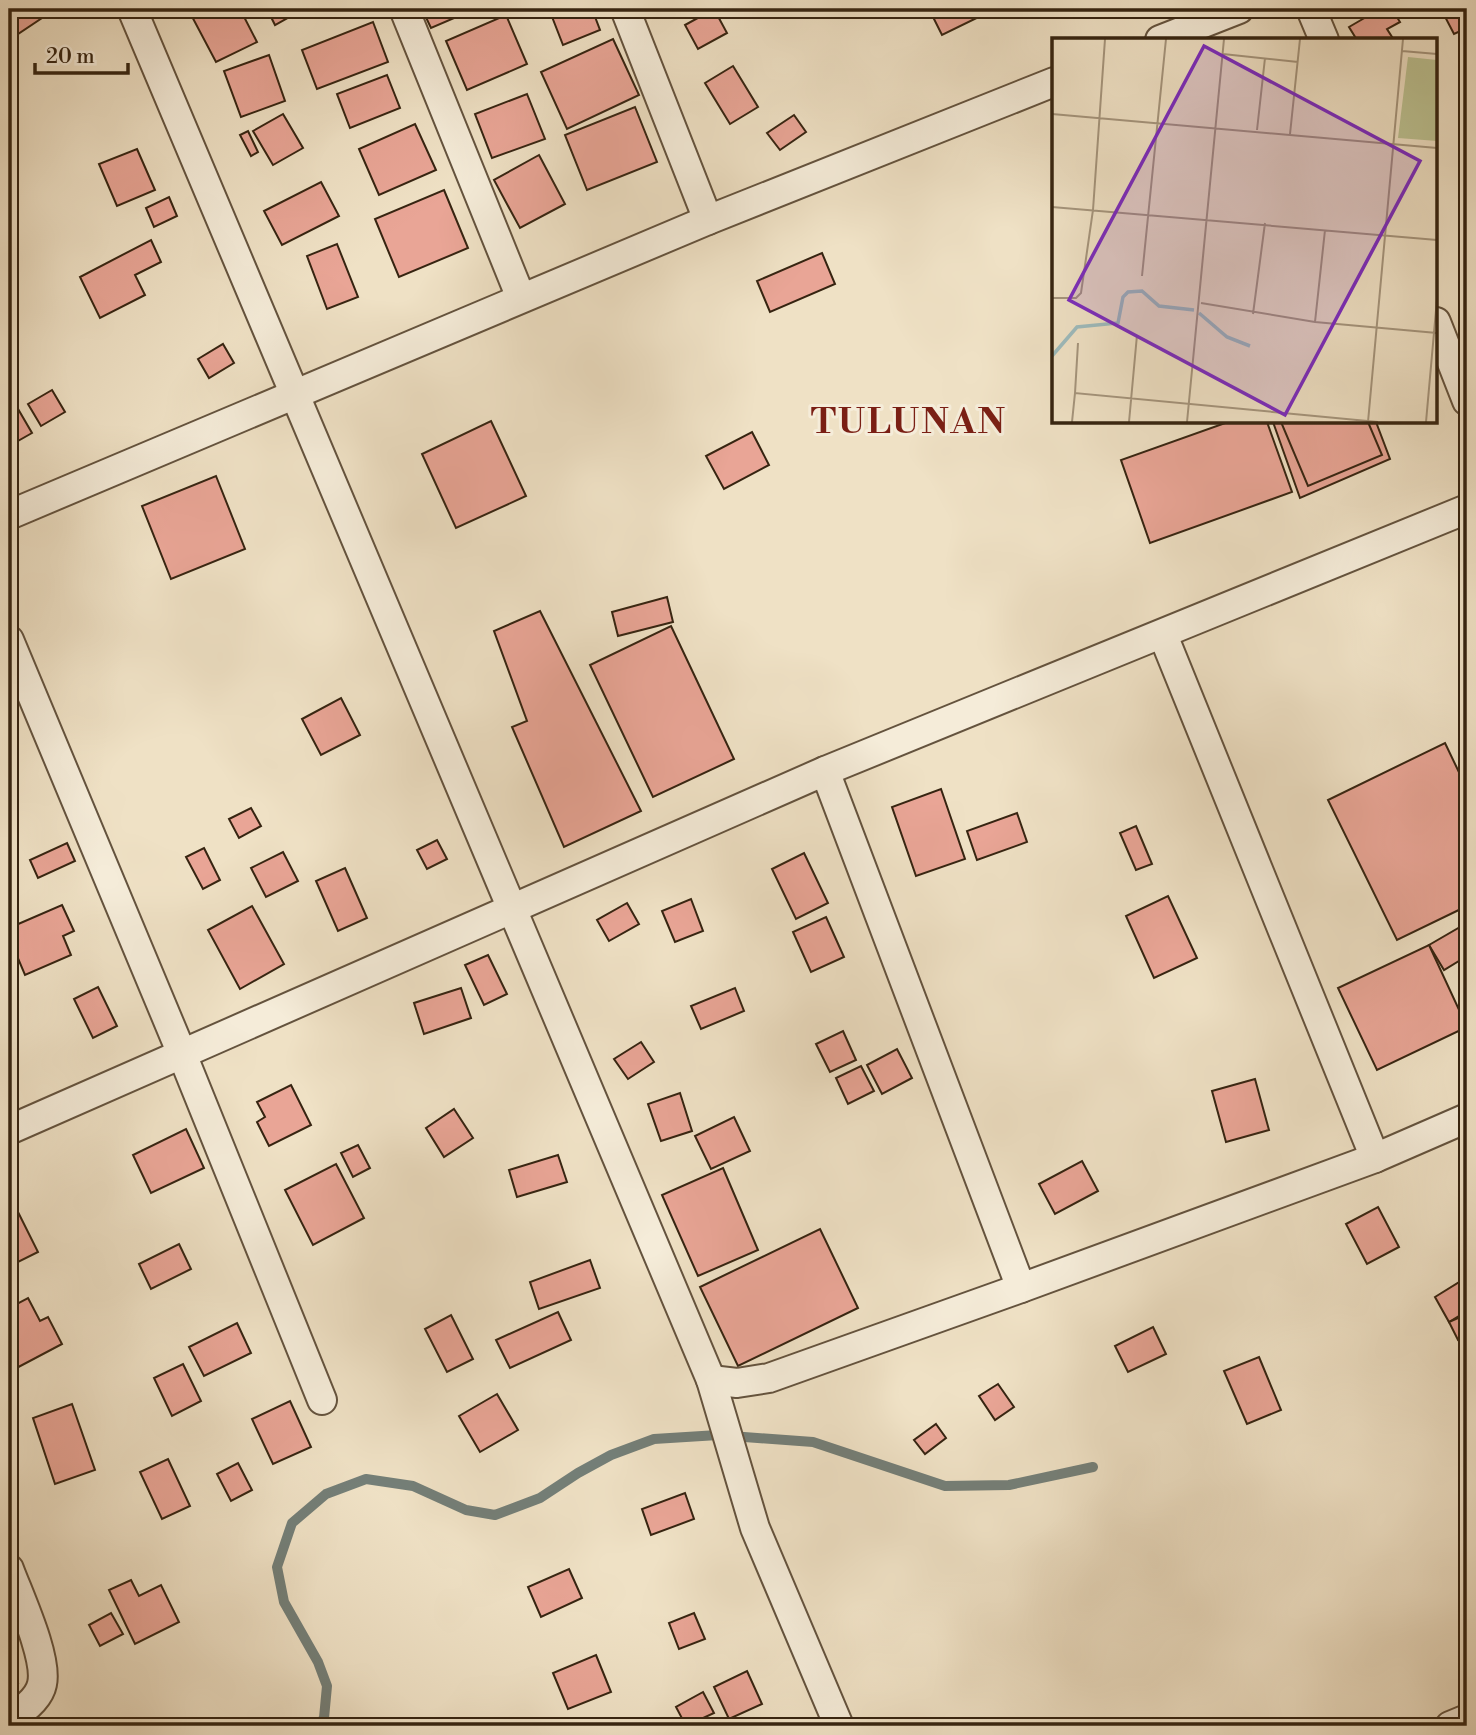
<svg xmlns="http://www.w3.org/2000/svg" width="1476" height="1735" viewBox="0 0 1476 1735" font-family="'Libre Bodoni',serif">
<rect width="100%" height="100%" fill="#efe1c5"/>
<filter id="stains"><feTurbulence type="fractalNoise" baseFrequency=".00286" numOctaves="4"/><feColorMatrix values="0 0 0 0 .2 0 0 0 0 .09 0 0 0 0 .02 0 0 0 .5 -.17"/></filter>
<radialGradient id="worn" r=".72"><stop offset=".6" stop-color="#630" stop-opacity="0"/><stop offset="1" stop-color="#630" stop-opacity=".3"/></radialGradient>
<g fill="none" stroke-linecap="round" stroke-linejoin="round">
<polyline stroke="#747f78" stroke-width="10" points="318,1726 324,1718 327,1686 318,1662 284,1602 277,1567 292,1523 326,1494 366,1479 413,1486 466,1510 495,1515 540,1498 578,1473 611,1455 654,1439 718,1435 813,1442 945,1486 1009,1485 1093,1467"/>
</g>
<g fill="#e9a596" stroke="#362411" stroke-width="2">
<polygon points="9,9 40,9 45,16 15,36 9,26"/>
<polygon points="188,9 240,9 257,42 216,62"/>
<polygon points="267,9 287,9 291,16 275,25"/>
<polygon points="422,9 465,9 466,13 431,28"/>
<polygon points="549,9 592,9 600,30 563,45"/>
<polygon points="714,9 727,33 698,49 685,25"/>
<polygon points="929,9 995,9 942,35"/>
<polygon points="1380,9 1392,9 1400,22 1387,29 1394,40 1357,40 1349,27"/>
<polygon points="1441,9 1467,9 1467,28 1454,34"/>
<polygon points="506,15 527,64 467,90 446,41"/>
<polygon points="373,22 388,62 317,89 302,50"/>
<polygon points="613,39 639,95 567,129 541,72"/>
<polygon points="269,55 285,101 241,117 224,71"/>
<polygon points="733,66 758,107 730,124 705,83"/>
<polygon points="387,75 400,108 350,128 337,94"/>
<polygon points="527,94 545,139 492,158 475,114"/>
<polygon points="635,107 657,162 587,190 565,135"/>
<polygon points="283,114 303,148 273,165 253,131"/>
<polygon points="794,115 806,132 780,150 767,133"/>
<polygon points="415,124 436,170 379,195 359,149"/>
<polygon points="248,131 258,152 251,156 240,135"/>
<polygon points="137,149 155,190 117,206 99,164"/>
<polygon points="539,155 565,204 520,228 494,180"/>
<polygon points="321,182 339,216 282,245 264,211"/>
<polygon points="444,190 468,248 399,277 375,219"/>
<polygon points="169,197 177,216 154,227 146,208"/>
<polygon points="151,240 161,262 135,275 145,295 100,318 80,277"/>
<polygon points="337,244 358,297 327,309 307,256"/>
<polygon points="822,253 835,284 770,312 757,281"/>
<polygon points="223,344 234,363 209,378 198,359"/>
<polygon points="52,390 65,412 41,426 28,404"/>
<polygon points="14,402 32,433 9,446 9,405"/>
<polygon points="491,421 526,496 456,528 422,454"/>
<polygon points="1228,422 1267,422 1292,492 1150,543 1121,460"/>
<polygon points="1273,422 1376,422 1390,459 1300,498"/>
<polygon points="1281,422 1368,422 1382,455 1308,486"/>
<polygon points="752,432 769,465 724,489 706,456"/>
<polygon points="216,476 245,549 171,579 142,506"/>
<polygon points="667,597 673,622 618,636 612,612"/>
<polygon points="540,611 641,811 564,847 512,727 527,721 494,631"/>
<polygon points="671,626 734,759 653,797 590,665"/>
<polygon points="341,698 360,735 321,755 302,719"/>
<polygon points="1445,743 1467,789 1467,906 1397,940 1328,800"/>
<polygon points="941,789 965,859 916,876 892,807"/>
<polygon points="251,808 261,826 239,838 229,819"/>
<polygon points="1017,813 1027,842 977,860 967,831"/>
<polygon points="1136,826 1152,864 1136,870 1120,833"/>
<polygon points="437,840 447,859 427,869 417,850"/>
<polygon points="67,843 75,861 38,878 30,860"/>
<polygon points="204,848 220,880 203,889 186,857"/>
<polygon points="283,852 298,881 266,897 251,868"/>
<polygon points="804,853 828,903 796,919 772,869"/>
<polygon points="345,868 367,918 338,931 316,881"/>
<polygon points="1168,896 1197,958 1154,978 1126,916"/>
<polygon points="691,899 703,931 675,942 662,911"/>
<polygon points="627,903 639,924 609,941 597,920"/>
<polygon points="62,905 74,931 63,936 71,955 25,975 9,937 9,928"/>
<polygon points="252,906 284,964 240,989 208,930"/>
<polygon points="826,917 844,957 811,972 793,932"/>
<polygon points="1467,923 1467,956 1444,970 1429,945"/>
<polygon points="1429,945 1467,1027 1377,1070 1338,988"/>
<polygon points="488,955 507,994 484,1005 465,965"/>
<polygon points="98,987 117,1026 93,1038 74,999"/>
<polygon points="461,988 471,1018 424,1034 414,1003"/>
<polygon points="735,988 744,1011 701,1029 691,1006"/>
<polygon points="843,1031 856,1060 830,1072 816,1044"/>
<polygon points="641,1042 654,1062 628,1079 614,1059"/>
<polygon points="897,1049 912,1078 882,1094 867,1065"/>
<polygon points="861,1066 874,1091 848,1104 836,1078"/>
<polygon points="1255,1079 1269,1130 1226,1142 1212,1091"/>
<polygon points="291,1085 311,1125 269,1146 257,1122 265,1117 257,1102"/>
<polygon points="680,1093 692,1131 661,1141 648,1104"/>
<polygon points="454,1109 473,1138 444,1157 426,1128"/>
<polygon points="734,1117 750,1151 711,1169 695,1136"/>
<polygon points="186,1129 204,1168 151,1193 133,1155"/>
<polygon points="358,1145 370,1168 353,1177 341,1153"/>
<polygon points="558,1155 567,1182 517,1197 509,1170"/>
<polygon points="1082,1161 1098,1191 1055,1214 1039,1184"/>
<polygon points="336,1164 364,1218 313,1245 285,1190"/>
<polygon points="723,1168 758,1250 698,1276 662,1195"/>
<polygon points="1378,1207 1399,1247 1367,1264 1346,1224"/>
<polygon points="16,1208 38,1252 10,1266 9,1212"/>
<polygon points="820,1229 858,1308 738,1366 700,1287"/>
<polygon points="179,1244 191,1269 151,1289 139,1264"/>
<polygon points="590,1260 600,1288 539,1309 530,1282"/>
<polygon points="1461,1281 1467,1292 1467,1311 1449,1322 1435,1297"/>
<polygon points="28,1298 40,1321 48,1317 62,1344 9,1372 9,1337 13,1334 9,1327 9,1308"/>
<polygon points="558,1312 571,1340 510,1368 496,1340"/>
<polygon points="1467,1314 1467,1336 1458,1340 1449,1322"/>
<polygon points="451,1315 473,1359 447,1372 425,1329"/>
<polygon points="237,1323 251,1353 204,1376 189,1347"/>
<polygon points="1153,1327 1166,1354 1128,1372 1115,1346"/>
<polygon points="1259,1357 1281,1410 1247,1424 1224,1371"/>
<polygon points="183,1364 201,1401 172,1416 154,1378"/>
<polygon points="998,1384 1014,1407 995,1420 979,1396"/>
<polygon points="497,1394 518,1430 480,1452 459,1416"/>
<polygon points="290,1401 311,1447 273,1464 252,1419"/>
<polygon points="72,1404 95,1470 55,1484 33,1418"/>
<polygon points="936,1424 946,1438 925,1454 914,1440"/>
<polygon points="168,1459 190,1506 162,1519 140,1472"/>
<polygon points="238,1463 252,1490 231,1501 217,1474"/>
<polygon points="685,1493 694,1519 651,1535 642,1509"/>
<polygon points="569,1569 582,1598 541,1617 528,1587"/>
<polygon points="131,1580 139,1596 161,1585 179,1622 135,1644 109,1590"/>
<polygon points="111,1613 123,1634 100,1646 89,1625"/>
<polygon points="694,1613 705,1639 679,1649 669,1623"/>
<polygon points="596,1655 611,1692 568,1709 553,1673"/>
<polygon points="9,1662 18,1683 9,1687"/>
<polygon points="747,1671 762,1704 729,1719 714,1687"/>
<polygon points="703,1692 714,1713 686,1726 676,1707"/>
</g>
<g fill="none" stroke-linecap="round" stroke-linejoin="round">
<defs>
<g id="minor">
<polyline points="132,9 711,1380 755,1528 839,1726"/>
<polyline points="404,9 521,298"/>
<polyline points="625,9 708,220"/>
<polyline points="1311,9 1324,40"/>
<polyline points="1160,40 1239,9"/>
<polyline points="1436,322 1467,401"/>
<polyline points="9,515 708,220 1054,82"/>
<polyline points="1163,635 1375,1158"/>
<polyline points="9,640 182,1054 322,1400"/>
<polyline points="825,771 1021,1288"/>
<polyline points="9,1130 825,771 1467,509"/>
<polyline points="711,1380 737,1383 769,1378 1021,1288 1375,1158 1467,1118"/>
<path d="M9,1569C19,1596 48,1658 42,1684C39,1699 21,1712 9,1719"/>
<polyline points="1450,1726 1467,1719"/>
</g>
</defs>
<use href="#minor" stroke="#64533e" stroke-width="32"/>
<use href="#minor" stroke="#f5ecd9" stroke-width="28"/>
</g>
<g text-anchor="middle" stroke-width="6" stroke-linejoin="round" paint-order="stroke">
<g font-size="35" font-weight="bold" letter-spacing="2" fill="#7a1f14" stroke="#f5ecd9">
<text x="909" y="433">TULUNAN</text>
</g>
</g>
<g transform="translate(1052 38)">
<rect width="385" height="385" fill="#efe1c5"/>
<path d="M356,19L385,22V103L346,100Z" fill="#bcc292"/>
<path fill="none" stroke="#9dbbbd" stroke-width="3.5" d="M147,275L175,299L198,308M0,318L25,289L66,285L71,259L76,254L90,253L107,268L142,272"/>
<path fill="none" stroke="#a5957d" stroke-width="2" d="M350,13L385,16M171,16L246,24M0,76L385,110M205,92L213,20M238,96L248,1M0,169L385,202M90,238L114,1M0,260H24L29,255L41,172L53,1M149,265L263,284L385,295M201,276L213,185M263,284L273,192M23,355L26,305M20,384L23,355L326,384M77,384L85,297M135,384L172,1M316,384L351,1M374,384L385,261"/>
<path fill="#7b2cbf" fill-opacity="0.15" stroke="#7b2cbf" stroke-width="3.5" d="M152,8L368,123L233,377L17,262Z"/>
<rect width="385" height="385" fill="none" stroke="#362411" stroke-width="3.5"/>
</g>
<rect width="1476" height="1735" fill="none" stroke="#efe1c5" stroke-width="35"/>
<rect x="10" y="10" width="1455" height="1714" fill="none" stroke="#362411" stroke-width="3.5"/>
<rect x="18" y="18" width="1441" height="1700" fill="none" stroke="#362411" stroke-width="2"/>
<path d="M35 63v10h93v-10" fill="none" stroke="#362411" stroke-width="3.5"/>
<text x="46" y="63" font-size="21" fill="#362411" stroke="#f5ecd9" stroke-width="5" paint-order="stroke">20 m</text>
<rect width="100%" height="100%" filter="url(#stains)"/>
<rect width="100%" height="100%" fill="url(#worn)"/>
</svg>
